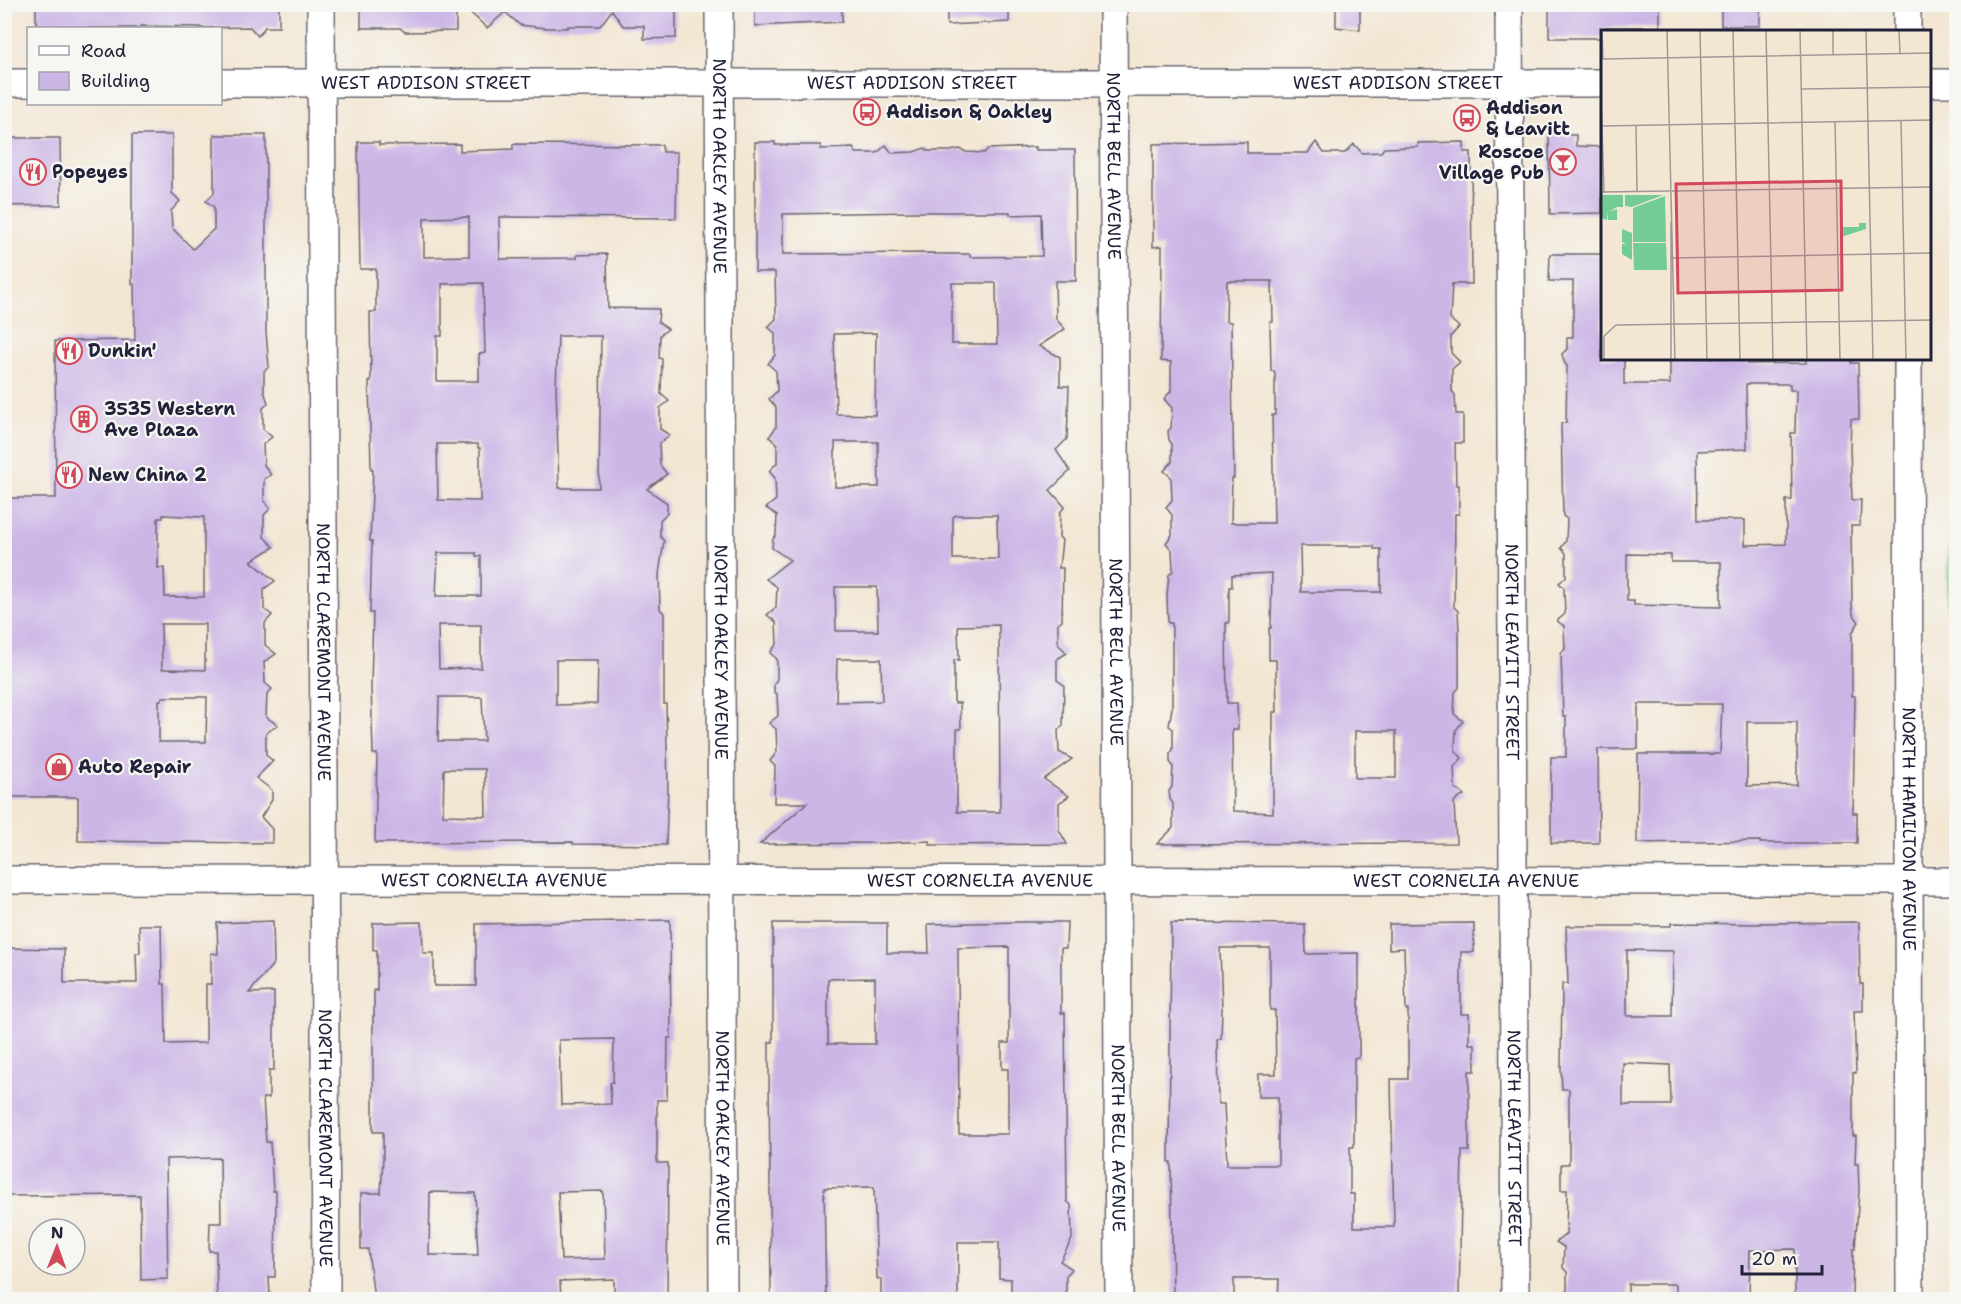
<svg xmlns="http://www.w3.org/2000/svg" width="1961" height="1304" viewBox="0 0 1961 1304" font-family="'Shantell Sans',sans-serif">
<rect width="100%" height="100%" fill="#f6f6f2"/>
<filter id="ink" filterUnits="userSpaceOnUse"><feTurbulence type="fractalNoise" baseFrequency=".0167" numOctaves="2"/><feDisplacementMap in="SourceGraphic" scale="12" xChannelSelector="R" yChannelSelector="G"/><feConvolveMatrix kernelMatrix="1 2 1 2 8 2 1 2 1" color-interpolation-filters="sRGB"/></filter>
<filter id="wash" filterUnits="userSpaceOnUse"><feTurbulence type="fractalNoise" baseFrequency=".008" numOctaves="4" result="noise"/><feDisplacementMap in="SourceGraphic" scale="24" xChannelSelector="R" yChannelSelector="G"/><feGaussianBlur stdDeviation="1.35" result="paint"/><feColorMatrix in="noise" values="0 0 0 0 0 0 0 0 0 0 0 0 0 0 0 0 0 1.4 0 .05"/><feComposite in="paint" operator="in"/></filter>
<g filter="url(#wash)">
<rect width="100%" height="100%" fill="#f3e6d3"/>
<polygon fill="#73cc93" stroke="#4a7767" stroke-width="1.5" points="1956,541 1956,619 1950,615 1948,610 1948,549"/>
<g id="blocks">
<g fill="#ccb6e6" fill-rule="evenodd">
<polygon points="36,4 279,4 279,27 265,27 258,36 250,27 201,28 200,27 141,26 140,28 36,28"/>
<polygon points="361,4 456,4 456,31 405,32 400,28 361,28"/>
<polygon points="461,4 676,4 676,38 644,39 644,26 623,26 612,10 600,26 568,26 568,28 546,28 520,25 505,12 487,28"/>
<polygon points="755,4 842,4 842,22 755,26"/>
<polygon points="947,4 1009,4 1009,22 947,25"/>
<polygon points="1336,4 1360,4 1360,30 1336,27"/>
<polygon points="1549,4 1660,4 1660,27 1605,27 1602,38 1549,38"/>
<rect x="1721" y="4" width="39" height="22"/>
<polygon points="1549,134 1576,135 1576,146 1602,147 1602,213 1550,214"/>
<path d="M132,135H172V193L180,201L171,211L172,228L193,249L214,229V207L206,201L214,193V135H266V332L269,367L264,371V391L268,403L263,408V429L272,437L263,444L264,465L271,475L264,479V500L270,509L264,515V537L274,547L251,561L275,581L264,589V609L272,615L265,623V645L276,654L264,662L265,683L272,689L267,694L266,717L278,725L266,733V755L273,761L256,778L272,790V800L261,817L272,829V843L78,841V797H4V498H56L55,341L135,340L134,284H132ZM163,515L204,517V597H165L164,568H158V518H163ZM161,624H205V670L162,669ZM162,697H207L206,742H159V700H162Z"/>
<polygon points="4,138 60,138 61,205 4,206"/>
<path d="M358,142H379V145L460,144V151L513,149V144L662,145L663,152H677L676,218L499,217L500,259L577,258V255L607,254L608,308L659,309L658,322L668,329L660,335L659,358L662,359L661,394L669,401L660,408V429L670,435L659,443L660,465L667,474L647,489L667,503V513L660,520V536L664,541L659,574L660,609L664,613V704H666L668,787L666,845L573,844V842L375,843L377,754H373L371,685L373,613H370L372,541H370L373,469H371L369,381H371L370,312H376V269H360ZM469,217V256L424,257V218ZM483,283L485,353L479,354V381H437V336H442V284ZM558,336H601L599,488H559L556,386ZM437,444H478V448H480V501L438,500ZM438,553H476V556H481V596H436ZM438,625H481V668L439,669ZM556,660H598L597,704L556,705ZM439,697H482L484,741H438ZM444,769H485L486,816L443,815Z"/>
<path d="M755,142H775V145H821V149L853,148L856,153H877L886,145L892,153L913,152L925,148L928,151H950L960,149L966,152L984,153L988,149L1036,147V150H1075L1076,281H1055L1056,319L1065,329L1039,346L1060,357V386H1069L1067,439L1056,450L1070,471L1050,490L1065,507L1060,512L1059,537L1062,540L1059,568H1063L1062,620L1058,623V644L1067,653L1057,659V680L1064,685L1063,726L1058,730L1059,752L1072,759L1044,779L1069,796L1059,803V830L1067,844L930,845V841L885,843L760,844L807,803H774L775,766L770,761L777,752L776,729L769,723L778,716L777,694L774,692V684L777,679V659L770,653L777,644L776,622L767,615L776,607L777,587L766,579L790,560L772,548L773,539L776,535L777,515L766,508L776,500L775,478L769,471L777,463V443L769,437L776,427V407L769,399L777,391L776,371L768,364L775,355V333L768,327L776,319L775,272H755ZM917,212H1010V215L1041,214L1042,256L970,257V254H934V253L783,254V214ZM952,283H996L997,344H952ZM876,333L875,415L836,414L834,334ZM835,442H878L879,487H835ZM956,515H997L998,559H953V517ZM835,587H877L878,631H836ZM999,625L1000,812H957V729H961L960,703H955L954,701V660H959L958,626ZM837,659H881L882,701L836,702Z"/>
<path d="M1247,142V153H1308L1316,142L1324,153H1345L1354,144L1362,153L1381,152L1384,148L1418,147V143L1464,142V152H1471L1472,284H1452L1450,319L1459,327L1451,336V353L1460,362L1452,369V391L1455,395L1456,414H1463V443H1455L1456,485H1459V514H1455L1454,607L1458,611L1459,631V688L1455,692L1454,714L1463,721L1456,730L1455,750L1462,758L1454,767L1455,788L1464,795L1454,802L1456,843L1157,844L1173,828V804L1170,799L1169,791L1172,787L1173,766L1170,762V754L1173,750V729L1169,726L1172,708V623H1168L1167,595L1169,575L1173,571L1172,550L1166,543L1172,535V515L1166,507L1172,500L1171,477L1164,471L1172,462V444L1169,440L1168,431L1171,428L1172,408L1164,399L1171,391V362L1161,361L1162,246L1153,247V144ZM1227,281H1272L1273,322H1270L1271,371H1274L1275,375V415H1272L1274,523H1231L1232,478H1234L1231,322L1226,321ZM1300,546H1374V549H1381V592H1301ZM1272,573L1271,628H1269V660H1276L1277,712H1273V813L1233,811L1232,730H1238L1237,703H1227L1226,623H1229V587H1232V575ZM1355,731H1396V778H1355Z"/>
<path d="M1550,254H1602V358H1624V384H1670V358H1747V364L1806,363V358H1851V363H1858L1859,419H1851L1850,448L1852,500H1861L1860,526H1851L1852,604L1853,614L1859,622L1852,633V696H1855L1853,813H1857V843H1760V841L1637,843L1638,754H1720L1722,704H1638V749H1598L1599,843H1551V757H1566V717H1563L1561,653L1565,649L1564,626L1557,621L1565,614L1564,588L1559,583L1566,577V553L1561,548L1566,541L1567,519L1563,516L1561,423H1566L1567,366L1564,362L1562,354L1567,349V337H1573V281H1549ZM1746,384H1790V390H1796L1795,433H1791L1792,500H1786V544L1745,545V520H1698L1697,451L1747,449ZM1627,554L1671,555V562H1721V607L1634,605V601H1627ZM1747,722H1797V785L1747,786Z"/>
<path d="M670,920L671,1038H668L667,1100H657V1163H668L667,1299H614V1279L560,1281L561,1299H374L368,1249H361V1193H381L383,1158V1132H373V1016H374V990L377,991V950H373V923L422,922L423,953H434V986H476V924ZM614,1039L613,1082L610,1083L611,1104L561,1105L559,1040ZM603,1191L605,1259L561,1260L558,1192ZM430,1192L475,1193L478,1255H429Z"/>
<polygon points="273,921 274,963 249,993 274,992 274,1070 269,1070 269,1098 263,1098 266,1142 270,1142 273,1191 276,1191 275,1277 269,1277 270,1299 217,1299 216,1251 209,1251 210,1223 221,1223 220,1158 166,1159 168,1279 141,1280 140,1195 4,1196 4,948 64,949 64,983 137,983 136,953 140,953 139,925 161,925 162,984 165,984 166,1044 206,1043 206,984 211,984 211,953 218,954 217,923"/>
<path d="M1022,922H1067L1066,948H1061V1013H1065L1067,1201L1071,1205L1072,1239L1060,1261L1072,1269L1066,1276V1299H1011V1279L999,1278V1242H958V1299H881V1279H877L874,1187L824,1188L826,1299H771L769,1073V1042H773V923H887V953H929L928,924ZM1009,947V1043H1002V1069H1008V1134H959L958,948ZM875,978V1044H828V979Z"/>
<path d="M1859,922L1860,984H1863V1011H1854L1856,1073H1853V1136H1856L1855,1164H1858L1859,1191L1855,1249H1853L1852,1299H1795V1249L1750,1250L1749,1299H1676V1284H1628V1299H1567V1272L1563,1268L1564,1247L1556,1242L1566,1234L1567,1190H1561V1164H1569V1089H1562L1561,1070L1562,984H1568L1566,926H1671V923L1760,924V923ZM1627,950L1673,951L1672,1016H1627ZM1623,1063L1670,1065L1671,1105H1623Z"/>
<path d="M1171,923L1305,924L1306,954L1359,953V1058H1354V1147H1350V1194H1354V1227H1394L1391,1079H1408V1010H1406L1404,948L1389,949V924L1474,923V952H1461V1014H1469V1044H1475V1071H1469V1151H1462L1459,1299H1278L1279,1279H1234V1299H1173L1171,1162H1169ZM1220,948H1270V1010H1275L1276,1074H1258V1097H1278V1165H1227L1224,1104H1218L1217,1039H1221L1222,1010Z"/>
</g>
</g>
</g>
<g filter="url(#ink)">
<use href="#blocks" fill-opacity="0" stroke="#6b6770" stroke-width="1.5"/>
<g fill="none" stroke-linecap="round" stroke-linejoin="round">
<defs>
<g id="minor">
<path id="s1" d="M321,4L326,1300"/>
<path id="s2" d="M719,4L723,1300"/>
<path id="s3" d="M1113,4L1119,1300"/>
<path id="s4" d="M1509,4L1515,1300"/>
<polyline points="1907,4 1907,32"/>
<polyline points="4,83 28,83"/>
<path id="s5" d="M220,83H1602"/>
<polyline points="1930,83 1956,83"/>
<path id="s6" d="M1908,358L1910,1300"/>
<path id="s7" d="M4,880L1956,881"/>
</g>
</defs>
<use href="#minor" stroke="#6b6770" stroke-width="30"/>
<use href="#minor" stroke="#fff" stroke-width="27"/>
</g>
</g>
<defs>
<symbol id="bus-ring" viewBox="-11 -11 22 22"><circle r="9.5" fill="#f6f6f2" stroke="#d1495b" stroke-width="1.5"/><path d="M-5-6H5V4H4V6H2V4H-2V6H-4V4H-5ZM-3.5-4V0h7V-4ZM-3.5 1.2v1.5H-2V1.2ZM2 1.2v1.5H3.5V1.2Z" fill="#d1495b"/></symbol>
<symbol id="bar-ring" viewBox="-11 -11 22 22"><circle r="9.5" fill="#f6f6f2" stroke="#d1495b" stroke-width="1.5"/><path d="M-6-5H6L.8 .8V4.5H3.5V6h-7V4.5H-.8V.8Z" fill="#d1495b"/></symbol>
<symbol id="restaurant-ring" viewBox="-11 -11 22 22"><circle r="9.5" fill="#f6f6f2" stroke="#d1495b" stroke-width="1.5"/><path d="M-5-6h1v4h1v-4h1v4h1v-4h1v5L-1.5 .5V6h-2V.5L-5-1ZM5-6V6H3V1.5H1.5Q1.5-4 5-6Z" fill="#d1495b"/></symbol>
<symbol id="building-ring" viewBox="-11 -11 22 22"><circle r="9.5" fill="#f6f6f2" stroke="#d1495b" stroke-width="1.5"/><path d="M-4-6H4V6H1V3H-1V6H-4ZM-2.5-4.3h1.7v1.8h-1.7ZM.8-4.3h1.7v1.8H.8ZM-2.5-1h1.7V.8h-1.7ZM.8-1h1.7V.8H.8Z" fill="#d1495b"/></symbol>
<symbol id="shop-ring" viewBox="-11 -11 22 22"><circle r="9.5" fill="#f6f6f2" stroke="#d1495b" stroke-width="1.5"/><path d="M-5-2.5h2.3a2.7 3.5 0 0 1 5.4 0H5L5.5 6h-11ZM-1.5-2.5h3a1.5 2.3 0 0 0-3 0Z" fill="#d1495b"/></symbol>
</defs>
<g fill-rule="evenodd">
<use href="#bus-ring" x="852" y="97" width="30" height="30"/>
<use href="#bus-ring" x="1452" y="103" width="30" height="30"/>
<use href="#bar-ring" x="1548" y="147" width="30" height="30"/>
<use href="#restaurant-ring" x="18" y="157" width="30" height="30"/>
<use href="#restaurant-ring" x="54" y="336" width="30" height="30"/>
<use href="#building-ring" x="69" y="404" width="30" height="30"/>
<use href="#restaurant-ring" x="54" y="460" width="30" height="30"/>
<use href="#shop-ring" x="44" y="752" width="30" height="30"/>
</g>
<g text-anchor="middle" stroke-width="4.5" stroke-linejoin="round" paint-order="stroke">
<g font-size="18" fill="#22223b" stroke="#f6f6f2">
<text dy="6" stroke="none"><textPath href="#s5" startOffset="206">WEST ADDISON STREET</textPath></text>
<text dy="6" stroke="none"><textPath href="#s5" startOffset="692">WEST ADDISON STREET</textPath></text>
<text dy="6" stroke="none"><textPath href="#s5" startOffset="1178">WEST ADDISON STREET</textPath></text>
<text dy="6" stroke="none"><textPath href="#s2" startOffset="162">NORTH OAKLEY AVENUE</textPath></text>
<text dy="6" stroke="none"><textPath href="#s3" startOffset="162">NORTH BELL AVENUE</textPath></text>
<text dy="6" stroke="none"><textPath href="#s1" startOffset="648">NORTH CLAREMONT AVENUE</textPath></text>
<text dy="6" stroke="none"><textPath href="#s2" startOffset="648">NORTH OAKLEY AVENUE</textPath></text>
<text dy="6" stroke="none"><textPath href="#s3" startOffset="648">NORTH BELL AVENUE</textPath></text>
<text dy="6" stroke="none"><textPath href="#s4" startOffset="648">NORTH LEAVITT STREET</textPath></text>
<text dy="6" stroke="none"><textPath href="#s6" startOffset="471">NORTH HAMILTON AVENUE</textPath></text>
<text dy="6" stroke="none"><textPath href="#s7" startOffset="490">WEST CORNELIA AVENUE</textPath></text>
<text dy="6" stroke="none"><textPath href="#s7" startOffset="976">WEST CORNELIA AVENUE</textPath></text>
<text dy="6" stroke="none"><textPath href="#s7" startOffset="1462">WEST CORNELIA AVENUE</textPath></text>
<text dy="6" stroke="none"><textPath href="#s1" startOffset="1134">NORTH CLAREMONT AVENUE</textPath></text>
<text dy="6" stroke="none"><textPath href="#s2" startOffset="1134">NORTH OAKLEY AVENUE</textPath></text>
<text dy="6" stroke="none"><textPath href="#s3" startOffset="1134">NORTH BELL AVENUE</textPath></text>
<text dy="6" stroke="none"><textPath href="#s4" startOffset="1134">NORTH LEAVITT STREET</textPath></text>
</g>
<g font-size="18" font-weight="bold" fill="#22223b" stroke="#f6f6f2" text-anchor="start">
<text x="1486" y="114">Addison<tspan x="1486" dy="21">&amp; Leavitt</tspan></text>
<text x="886" y="118">Addison &amp; Oakley</text>
<text x="1544" y="158" text-anchor="end">Roscoe<tspan x="1544" dy="21">Village Pub</tspan></text>
<text x="52" y="178">Popeyes</text>
<text x="88" y="357">Dunkin'</text>
<text x="104" y="415">3535 Western<tspan x="104" dy="21">Ave Plaza</tspan></text>
<text x="88" y="481">New China 2</text>
<text x="78" y="773">Auto Repair</text>
</g>
</g>
<g transform="translate(1601 30)">
<rect width="330" height="330" fill="#f3e6d3"/>
<path d="M0,165H22V177H16L8,182L16,179V190H7V182L6,190L0,188ZM24,165H62L31,177L24,176ZM64,166L65,212H32V178ZM258,193H265V199L240,207V197H258ZM21,199L31,203V230L21,224V214H25L21,212ZM32,213H65L66,240H33Z" fill="#73cc93"/>
<path fill="none" stroke="#9f9896" stroke-width="1.5" d="M1,0L2,29L330,23M66,0L74,330M99,0L106,330M132,0L139,330M165,0L172,330M199,0L206,330M232,0V25M265,0L272,330M298,0L299,24M200,59L330,57M0,64L3,162M300,90L305,330M234,91L239,330M1,96L330,90M35,96L36,161M71,161L330,157M0,162L69,161M70,192V330M70,228L330,223M3,330V306L15,295L330,290"/>
<path fill="#d1495b" fill-opacity="0.15" stroke="#d1495b" stroke-width="3" d="M240,151L241,260L77,263L75,154Z"/>
<rect width="330" height="330" fill="none" stroke="#22223b" stroke-width="3"/>
</g>
<rect width="1961" height="1304" fill="none" stroke="#f6f6f2" stroke-width="24"/>
<rect x="27" y="27" width="195" height="78" fill="#f6f6f2" stroke="#a1a1a9" stroke-width="1.5"/>
<rect x="39" y="46" width="30" height="9" fill="#ffffff" stroke="#a1a1a9" stroke-width="1.5"/>
<text x="81" y="57" font-size="18" fill="#22223b">Road</text>
<rect x="39" y="72" width="30" height="18" fill="#ccb6e6" stroke="#a1a1a9" stroke-width="1.5"/>
<text x="81" y="87" font-size="18" fill="#22223b">Building</text>
<g transform="translate(57 1247) rotate(1)"><circle r="28" fill="#f6f6f2" stroke="#a1a1a9" stroke-width="1.5"/>
<path d="M0-4.5L10 22L0 15L-10 22Z" fill="#d1495b"/>
<text y="-9" font-size="16" font-weight="bold" text-anchor="middle" fill="#22223b">N</text>
</g>
<path d="M1742 1265v9h80v-9" fill="none" stroke="#22223b" stroke-width="3"/>
<text x="1751" y="1265" font-size="18" fill="#22223b" stroke="#f6f6f2" stroke-width="4.5" paint-order="stroke">20 m</text>
</svg>
